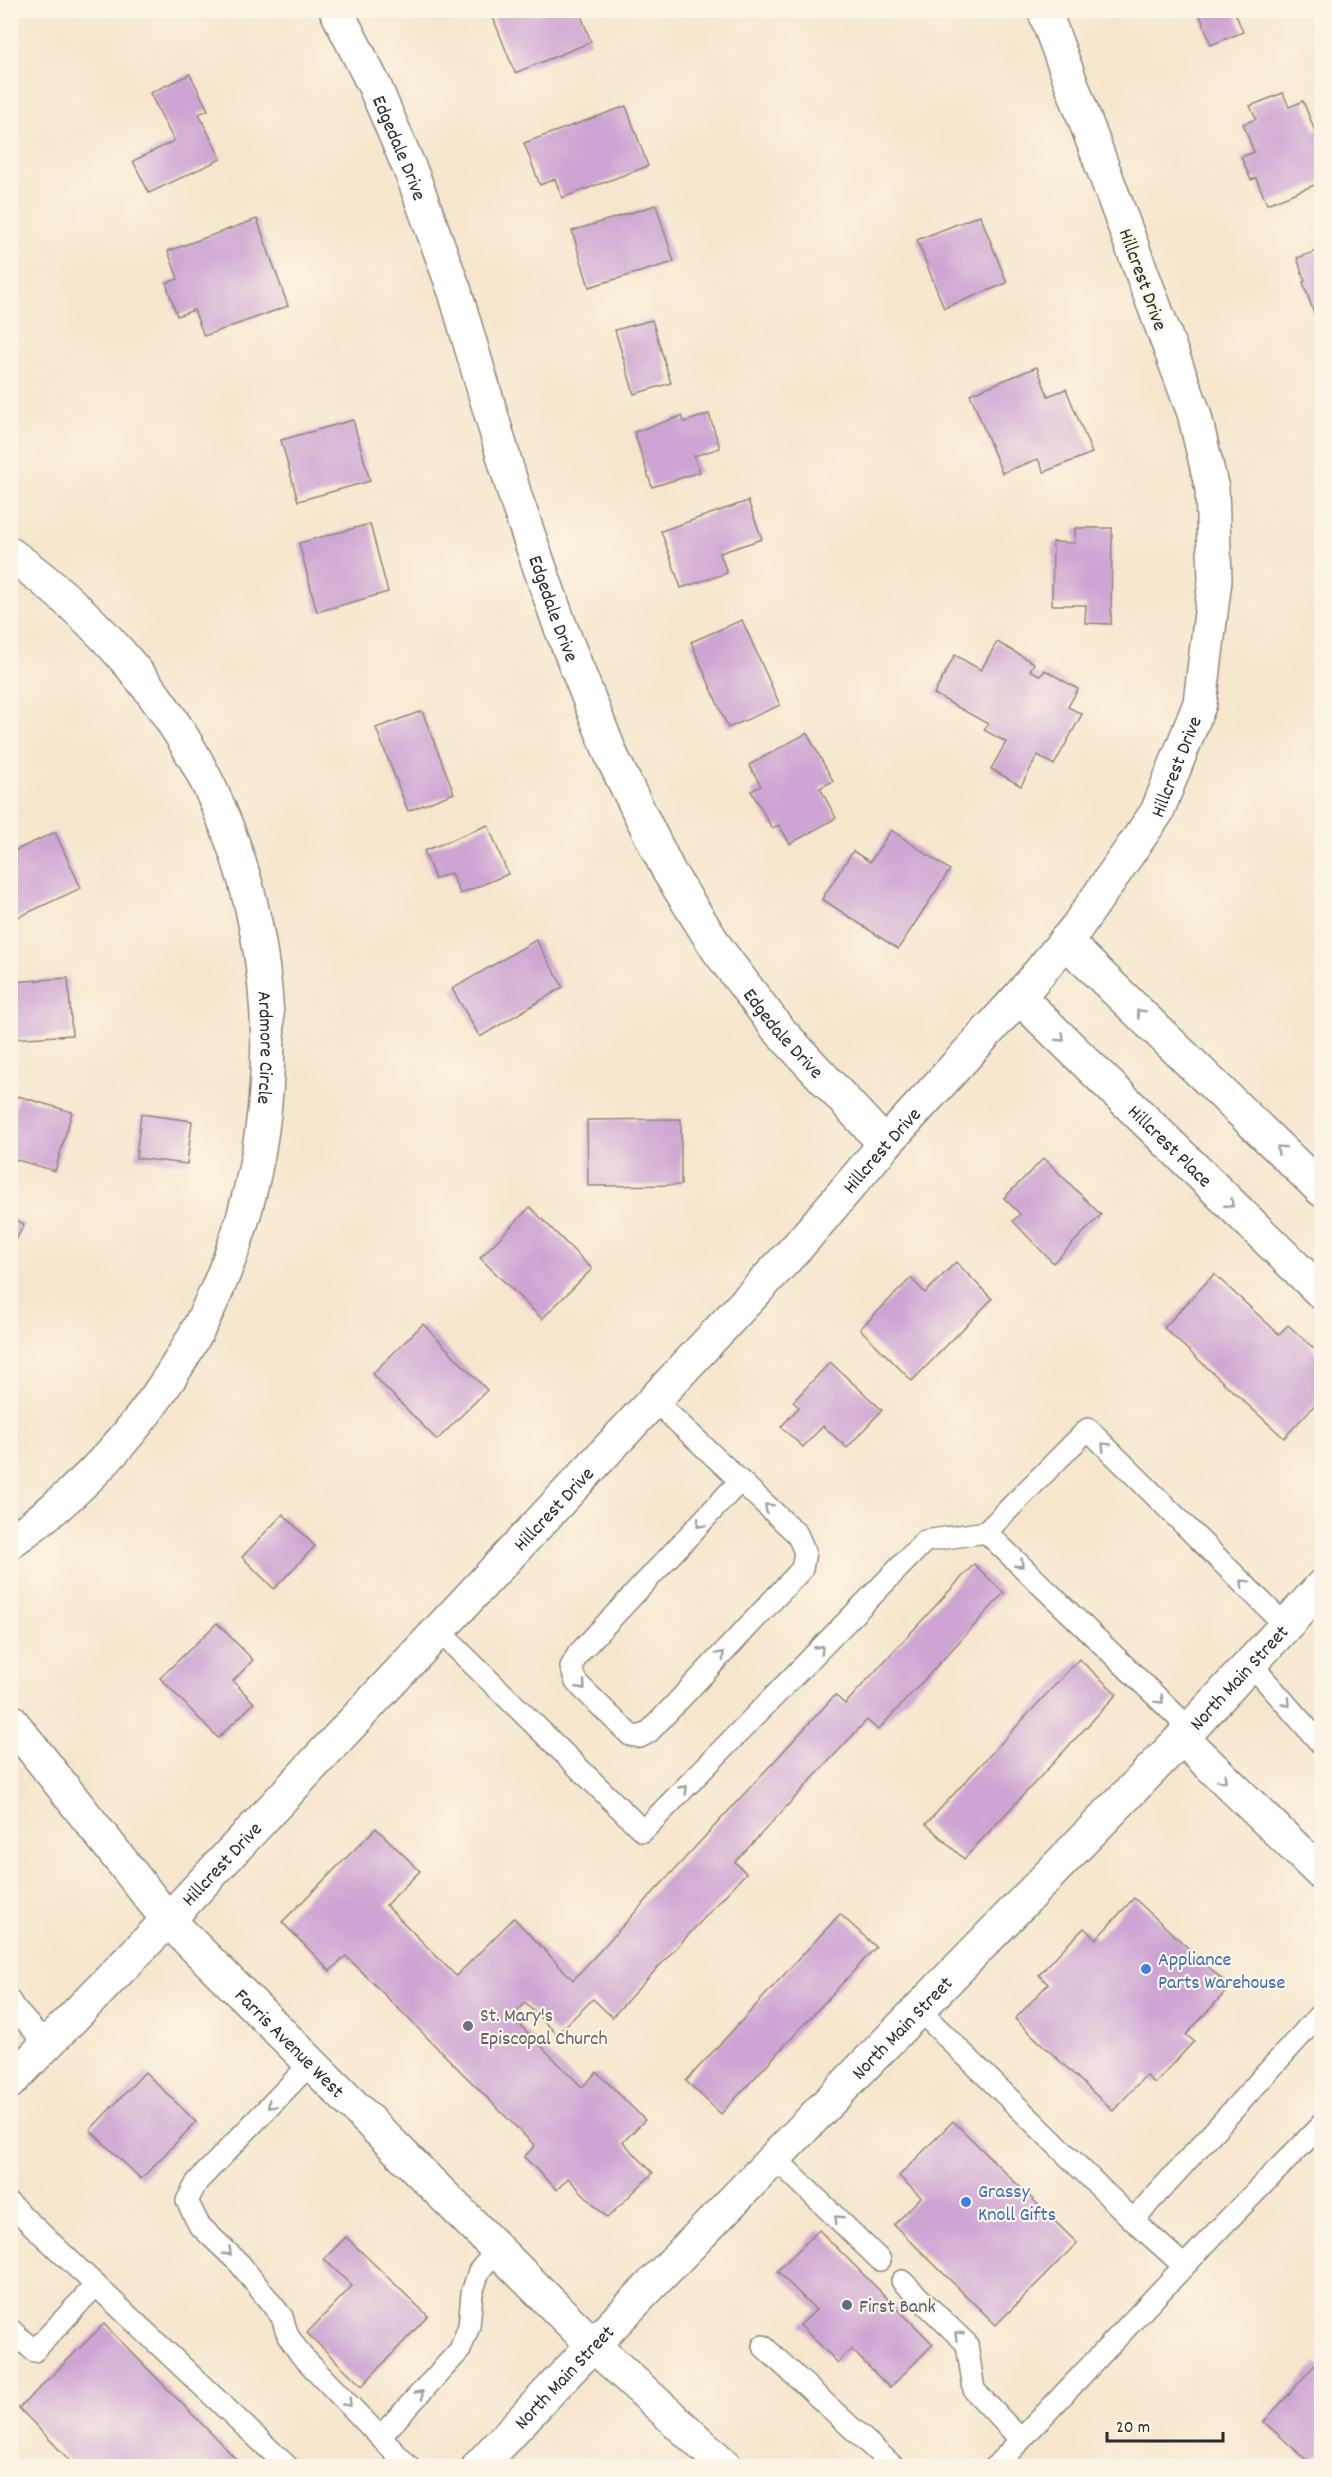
<svg xmlns="http://www.w3.org/2000/svg" width="1332" height="2477" viewBox="0 0 1332 2477" font-family="Dekko,sans-serif">
<rect width="100%" height="100%" fill="#fcf5e5"/>
<filter id="ink" filterUnits="userSpaceOnUse"><feTurbulence type="fractalNoise" baseFrequency=".0167" numOctaves="2"/><feDisplacementMap in="SourceGraphic" scale="12" xChannelSelector="R" yChannelSelector="G"/><feConvolveMatrix kernelMatrix="1 2 1 2 8 2 1 2 1" color-interpolation-filters="sRGB"/></filter>
<filter id="wash" filterUnits="userSpaceOnUse"><feTurbulence type="fractalNoise" baseFrequency=".008" numOctaves="4" result="noise"/><feDisplacementMap in="SourceGraphic" scale="24" xChannelSelector="R" yChannelSelector="G"/><feGaussianBlur stdDeviation="1.35" result="paint"/><feColorMatrix in="noise" values="0 0 0 0 0 0 0 0 0 0 0 0 0 0 0 0 0 1.4 0 .05"/><feComposite in="paint" operator="in"/></filter>
<g filter="url(#wash)">
<rect width="100%" height="100%" fill="#f6e6cd"/>
<g id="blocks">
<g fill="#cda4d3">
<polygon points="490,10 579,10 591,42 515,73"/>
<polygon points="1198,10 1234,10 1243,32 1211,45"/>
<polygon points="190,74 208,110 199,114 221,159 149,193 133,161 174,141 150,93"/>
<polygon points="1283,93 1289,107 1303,101 1315,131 1322,129 1322,182 1267,204 1256,178 1251,180 1241,157 1254,152 1243,124 1256,119 1250,106"/>
<polygon points="626,106 648,166 562,198 555,179 540,185 524,143"/>
<polygon points="656,205 674,262 589,287 572,231"/>
<polygon points="980,215 1007,283 944,308 917,240"/>
<polygon points="257,219 288,306 204,336 194,310 177,316 166,283 178,279 168,251"/>
<polygon points="1322,249 1322,333 1321,333 1303,282 1305,281 1297,258"/>
<polygon points="652,320 671,383 634,394 615,330"/>
<polygon points="1037,367 1048,396 1066,389 1092,453 1044,472 1038,459 1002,473 970,394"/>
<polygon points="709,414 720,448 694,456 700,472 652,487 634,432 682,416 684,422"/>
<polygon points="353,420 370,481 298,501 281,440"/>
<polygon points="748,501 762,539 720,553 727,573 681,588 661,531"/>
<polygon points="370,524 388,592 317,612 299,543"/>
<polygon points="1075,528 1112,528 1111,624 1085,623 1086,605 1052,605 1053,542 1075,543"/>
<polygon points="742,620 780,705 728,728 691,642"/>
<polygon points="997,642 1034,663 1030,670 1041,676 1045,670 1078,689 1068,707 1082,714 1054,765 1038,755 1021,786 991,769 1006,742 984,730 988,724 934,694 955,655 981,670"/>
<polygon points="422,711 454,793 408,811 376,728"/>
<polygon points="807,733 833,781 820,788 836,818 790,844 779,825 772,828 751,791 761,786 749,765"/>
<polygon points="488,825 508,874 460,894 451,873 435,879 424,851"/>
<polygon points="891,830 950,870 898,949 822,899 853,851 870,862"/>
<polygon points="55,832 81,888 10,921 10,853"/>
<polygon points="536,940 563,987 480,1037 452,989"/>
<polygon points="68,978 72,1035 10,1039 10,982"/>
<polygon points="18,1096 72,1112 55,1171 10,1158 10,1125"/>
<polygon points="141,1114 192,1121 187,1164 136,1158"/>
<polygon points="681,1119 681,1185 588,1186 587,1120"/>
<polygon points="1044,1158 1101,1215 1053,1263 1013,1221 1020,1214 1004,1198"/>
<polygon points="530,1207 592,1269 542,1319 480,1258"/>
<polygon points="10,1217 24,1224 10,1252"/>
<polygon points="956,1262 992,1299 912,1381 860,1329 911,1278 925,1293"/>
<polygon points="1214,1274 1279,1334 1288,1325 1322,1356 1322,1397 1284,1438 1164,1328"/>
<polygon points="423,1324 487,1390 437,1440 372,1374"/>
<polygon points="830,1362 882,1410 847,1448 823,1426 803,1447 781,1427 799,1407 793,1402"/>
<polygon points="283,1514 315,1546 274,1589 242,1557"/>
<polygon points="974,1564 1004,1593 878,1730 867,1720 735,1862 746,1873 612,2017 593,1999 557,2034 525,2003 512,2017 582,2087 597,2072 645,2120 623,2142 653,2173 607,2218 568,2178 557,2190 524,2157 535,2146 346,1956 330,1971 282,1922 376,1828 420,1871 386,1905 456,1976 514,1918 573,1980 835,1695 845,1704"/>
<polygon points="217,1623 253,1660 233,1681 254,1703 218,1738 160,1678"/>
<polygon points="1079,1659 1117,1694 964,1859 926,1824"/>
<polygon points="1134,1898 1230,1987 1186,2035 1194,2041 1155,2084 1146,2075 1113,2111 1015,2019 1048,1984 1039,1975 1061,1951 1084,1928 1096,1939"/>
<polygon points="840,1914 876,1947 721,2114 686,2081"/>
<polygon points="145,2072 196,2122 141,2179 90,2130"/>
<polygon points="953,2121 1077,2243 996,2325 894,2225 921,2197 899,2176"/>
<polygon points="819,2230 933,2344 890,2388 851,2349 838,2363 800,2325 816,2310 777,2271"/>
<polygon points="346,2237 428,2316 362,2386 307,2333 352,2286 324,2259"/>
<polygon points="104,2324 243,2466 75,2466 19,2408"/>
<polygon points="1317,2362 1322,2366 1322,2452 1311,2464 1264,2422"/>
</g>
</g>
</g>
<g filter="url(#ink)">
<use href="#blocks" fill-opacity="0" stroke="#90887c" stroke-width="1.5"/>
<g fill="none" stroke-linecap="round" stroke-linejoin="round">
<defs>
<g id="service">
<polyline points="654,1400 797,1534 805,1552 802,1569 649,1732 640,1737 630,1735 576,1682 571,1667 578,1654 740,1481"/>
<polyline points="439,1631 643,1831 925,1541 986,1532"/>
<polyline points="1250,1663 1322,1745"/>
<polyline points="1190,1729 986,1532 1088,1429 1285,1625"/>
<polyline points="10,2001 14,2008 47,2045"/>
<polyline points="918,2009 1133,2220"/>
<polyline points="311,2063 197,2182 187,2201 199,2225 240,2264 282,2317 288,2336 301,2355 408,2466"/>
<polyline points="774,2157 880,2260"/>
<polyline points="10,2204 287,2466"/>
<polyline points="1184,2266 1133,2220 1322,2012"/>
<polyline points="902,2281 967,2344 974,2390 1021,2440"/>
<polyline points="10,2329 34,2351 96,2285"/>
<polyline points="763,2346 893,2466"/>
<polyline points="380,2437 460,2350 469,2326 472,2293 479,2271 497,2250"/>
<polyline points="996,2466 1223,2225 1322,2124"/>
</g>
<g id="minor">
<path id="s1" d="M336,10L375,87L414,179L455,292L516,499L559,623L612,757L669,872L718,950L777,1028L885,1144"/>
<path id="s2" d="M10,554C100,619 175,705 219,808C331,1070 245,1379 10,1542"/>
<polyline points="1065,941 1322,1190"/>
<path id="s3" d="M1019,997L1322,1293"/>
<path id="s4" d="M10,1720L168,1920L593,2345L725,2466"/>
<polyline points="1182,1738 1322,1874"/>
<path id="s5" d="M10,2082L168,1920L799,1245L885,1144L1019,997L1077,927L1157,812L1200,703L1215,580L1212,489L1194,413L1044,10"/>
</g>
<g id="primary">
<path id="s6" d="M479,2466L593,2345L1182,1738L1322,1586"/>
</g>
</defs>
<use href="#service" stroke="#90887c" stroke-width="24"/>
<use href="#minor" stroke="#90887c" stroke-width="36"/>
<use href="#primary" stroke="#90887c" stroke-width="36"/>
<use href="#service" stroke="#fff" stroke-width="21"/>
<use href="#minor" stroke="#fff" stroke-width="33"/>
<use href="#primary" stroke="#fff" stroke-width="33"/>
</g>
<defs><path id="oneway-chevron" d="M-2-3.5L2.5 0L-2 3.5" fill="none" stroke-width="1.6" stroke-linecap="round" stroke-linejoin="round" transform="scale(1.5)"/></defs>
<g stroke="#a0a0a0">
<use href="#oneway-chevron" transform="translate(1140 1013) rotate(-136)"/>
<use href="#oneway-chevron" transform="translate(1061 1038) rotate(44)"/>
<use href="#oneway-chevron" transform="translate(1280 1149) rotate(-136)"/>
<use href="#oneway-chevron" transform="translate(1230 1204) rotate(44)"/>
<use href="#oneway-chevron" transform="translate(1105 1446) rotate(-135)"/>
<use href="#oneway-chevron" transform="translate(768 1507) rotate(-137)"/>
<use href="#oneway-chevron" transform="translate(700 1524) rotate(133)"/>
<use href="#oneway-chevron" transform="translate(1020 1564) rotate(43)"/>
<use href="#oneway-chevron" transform="translate(1244 1583) rotate(-135)"/>
<use href="#oneway-chevron" transform="translate(820 1649) rotate(-46)"/>
<use href="#oneway-chevron" transform="translate(721 1655) rotate(-47)"/>
<use href="#oneway-chevron" transform="translate(582 1686) rotate(49)"/>
<use href="#oneway-chevron" transform="translate(1160 1700) rotate(45)"/>
<use href="#oneway-chevron" transform="translate(1287 1703) rotate(48)"/>
<use href="#oneway-chevron" transform="translate(1223 1779) rotate(45)"/>
<use href="#oneway-chevron" transform="translate(684 1789) rotate(-46)"/>
<use href="#oneway-chevron" transform="translate(271 2105) rotate(134)"/>
<use href="#oneway-chevron" transform="translate(838 2219) rotate(-136)"/>
<use href="#oneway-chevron" transform="translate(228 2252) rotate(43)"/>
<use href="#oneway-chevron" transform="translate(958 2335) rotate(-136)"/>
<use href="#oneway-chevron" transform="translate(420 2394) rotate(-48)"/>
<use href="#oneway-chevron" transform="translate(348 2403) rotate(46)"/>
</g>
</g>
<g fill="#3f7fe0" stroke="#fcf5e5" stroke-width="2">
<circle cx="1146" cy="1969" r="6"/>
<circle cx="966" cy="2202" r="6"/>
</g>
<circle fill="#6b7280" stroke="#fcf5e5" stroke-width="2" cx="468" cy="2026" r="6"/>
<circle fill="#5c6f8a" stroke="#fcf5e5" stroke-width="2" cx="847" cy="2305" r="6"/>
<g text-anchor="middle" stroke-width="4.5" stroke-linejoin="round" paint-order="stroke">
<g font-size="20" fill="#2b2b2b" stroke="#fcf5e5">
<text dy="7" stroke="none"><textPath href="#s1" startOffset="152">Edgedale Drive</textPath></text>
<text transform="translate(1144 279) rotate(70)" y="7">Hillcrest Drive</text>
<text dy="7" stroke="none"><textPath href="#s1" startOffset="638">Edgedale Drive</textPath></text>
<text dy="7" stroke="none"><textPath href="#s5" startOffset="1762">Hillcrest Drive</textPath></text>
<text dy="7" stroke="none"><textPath href="#s1" startOffset="1124">Edgedale Drive</textPath></text>
<text dy="7" stroke="none"><textPath href="#s2" startOffset="579">Ardmore Circle</textPath></text>
<text dy="7" stroke="none"><textPath href="#s3" startOffset="212">Hillcrest Place</textPath></text>
<text dy="7" stroke="none"><textPath href="#s5" startOffset="1276">Hillcrest Drive</textPath></text>
<text dy="7" stroke="none"><textPath href="#s5" startOffset="790">Hillcrest Drive</textPath></text>
<text dy="7" stroke="none"><textPath href="#s6" startOffset="1095">North Main Street</textPath></text>
<text dy="7" stroke="none"><textPath href="#s5" startOffset="304">Hillcrest Drive</textPath></text>
<text dy="7" stroke="none"><textPath href="#s6" startOffset="609">North Main Street</textPath></text>
<text dy="7" stroke="none"><textPath href="#s4" startOffset="428">Farris Avenue West</textPath></text>
<text dy="7" stroke="none"><textPath href="#s6" startOffset="123">North Main Street</textPath></text>
</g>
<g font-size="20" fill="#366cbe" stroke="#fcf5e5" text-anchor="start">
<text x="1158" y="1965">Appliance<tspan x="1158" dy="23">Parts Warehouse</tspan></text>
<text x="978" y="2197">Grassy<tspan x="978" dy="23">Knoll Gifts</tspan></text>
</g>
<g font-size="20" fill="#5b616d" stroke="#fcf5e5" text-anchor="start">
<text x="480" y="2021">St. Mary's<tspan x="480" dy="23">Episcopal Church</tspan></text>
</g>
<g font-size="20" fill="#4e5e75" stroke="#fcf5e5" text-anchor="start">
<text x="859" y="2312">First Bank</text>
</g>
</g>
<rect width="1332" height="2477" fill="none" stroke="#fcf5e5" stroke-width="36"/>
<path d="M1107 2432v9h116v-9" fill="none" stroke="#2b2b2b" stroke-width="3"/>
<text x="1116" y="2432" font-size="18" fill="#2b2b2b" stroke="#fcf5e5" stroke-width="4.5" paint-order="stroke">20 m</text>
</svg>
